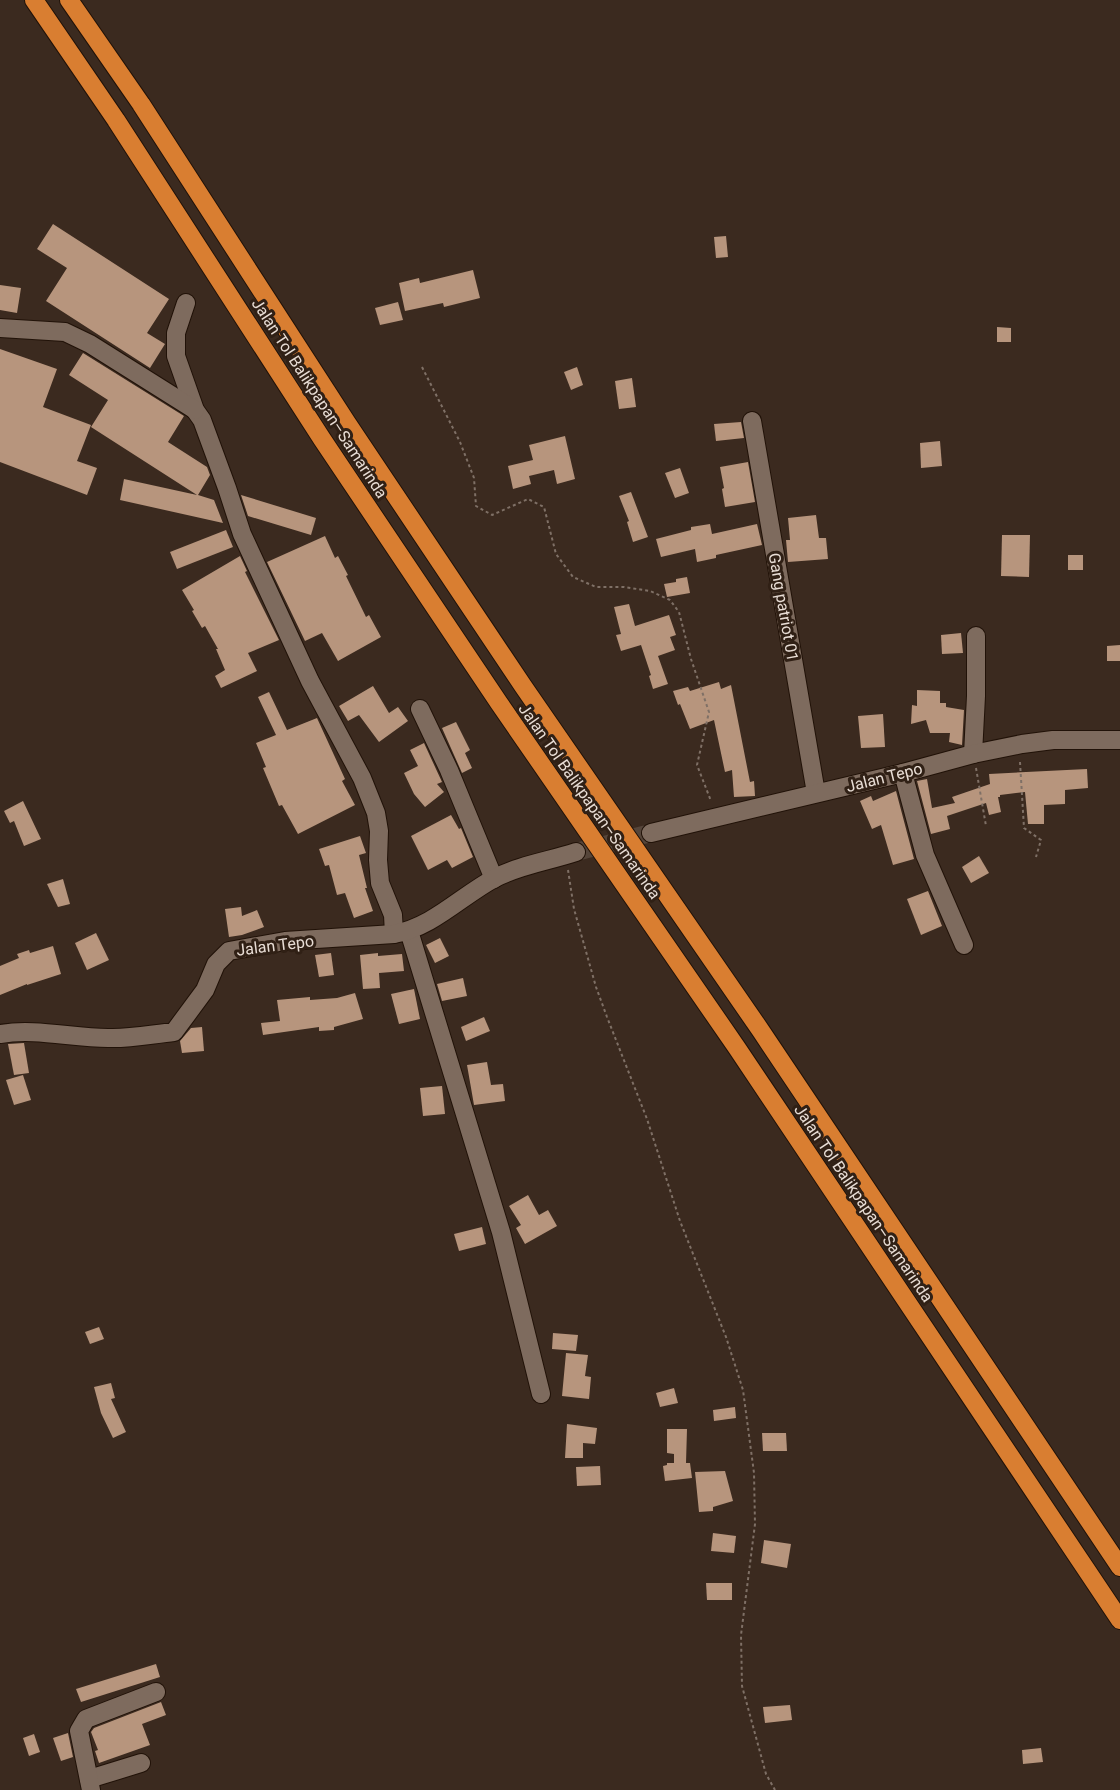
<svg xmlns="http://www.w3.org/2000/svg" width="1120" height="1790" viewBox="0 0 1120 1790" font-family="Roboto,sans-serif">
<rect width="100%" height="100%" fill="#3b2a1f"/>
<g fill="#b7957d">
<polygon points="53,224 169,299 147,333 165,344 150,368 46,301 67,268 37,249"/>
<polygon points="726,236 728,257 716,258 714,237"/>
<polygon points="473,270 480,298 444,307 443,303 405,311 399,283 419,278 420,283"/>
<polygon points="0,285 21,288 17,313 0,310"/>
<polygon points="398,302 403,320 380,325 375,308"/>
<polygon points="997,327 1011,328 1011,342 997,342"/>
<polygon points="0,349 57,369 43,407 91,425 77,461 97,468 87,495 0,462"/>
<polygon points="83,353 184,416 168,442 207,467 210,475 198,495 214,500 223,523 120,500 124,479 197,495 91,427 108,400 69,375"/>
<polygon points="577,367 583,385 571,390 564,372"/>
<polygon points="632,378 636,407 619,409 615,381"/>
<polygon points="741,422 744,438 716,441 714,424"/>
<polygon points="565,436 575,479 557,484 554,470 529,476 531,484 513,489 508,466 533,460 529,445"/>
<polygon points="940,441 942,466 921,468 920,443"/>
<polygon points="748,462 755,502 725,507 722,489 724,488 720,467"/>
<polygon points="680,468 689,493 675,498 665,473"/>
<polygon points="631,492 648,537 633,542 627,522 629,521 619,496"/>
<polygon points="241,495 316,518 311,535 248,516"/>
<polygon points="816,515 819,538 826,538 828,559 788,562 786,540 790,540 788,518"/>
<polygon points="710,524 712,534 757,524 762,545 716,555 716,558 697,562 695,549 661,557 656,539 691,530 691,527"/>
<polygon points="226,530 233,547 177,569 170,552"/>
<polygon points="1002,535 1030,535 1029,577 1001,576"/>
<polygon points="325,536 335,558 338,556 348,575 346,576 366,617 369,615 381,637 338,661 322,633 305,641 267,562"/>
<rect x="1068" y="555" width="15" height="15"/>
<polygon points="240,556 247,571 245,572 279,640 248,653 257,671 221,688 215,676 225,670 216,649 218,649 205,626 202,628 192,611 194,610 182,590"/>
<polygon points="687,577 690,593 667,597 664,584 676,582 676,579"/>
<polygon points="629,604 635,626 669,615 676,635 670,637 675,650 658,656 668,684 653,689 649,676 651,675 641,645 621,651 616,635 621,634 614,607"/>
<polygon points="961,633 963,653 942,654 941,635"/>
<polygon points="1120,645 1120,661 1107,661 1107,646"/>
<polygon points="719,682 721,689 731,685 750,782 754,781 755,796 734,797 732,770 725,772 714,720 690,729 680,704 678,705 673,691 688,687 690,691"/>
<polygon points="373,686 389,713 398,707 408,721 379,742 359,715 348,721 339,706"/>
<polygon points="917,690 940,691 940,703 946,703 946,707 964,710 962,745 949,742 950,733 930,733 926,720 911,724 912,705 917,706"/>
<polygon points="269,692 287,730 317,718 345,779 342,781 355,805 298,834 282,805 279,806 263,768 266,767 256,743 276,735 258,697"/>
<polygon points="883,714 885,747 861,748 858,716"/>
<polygon points="456,722 470,750 465,753 472,768 462,773 442,728"/>
<polygon points="424,743 442,782 437,784 444,792 425,807 414,794 404,773 418,766 410,750"/>
<polygon points="1087,769 1088,788 1065,790 1065,804 1044,805 1044,824 1028,824 1025,792 1000,795 1000,797 998,797 1001,812 989,815 986,803 947,816 950,829 931,834 917,781 927,779 932,808 955,803 952,797 990,784 989,774"/>
<polygon points="896,791 914,859 893,865 881,825 872,829 860,801 871,796 873,801"/>
<polygon points="23,801 41,839 24,846 14,821 10,823 4,811"/>
<polygon points="451,815 459,829 461,828 473,857 452,868 447,860 428,870 411,836"/>
<polygon points="360,836 366,853 359,855 367,888 365,888 373,911 354,918 345,893 337,895 329,865 325,866 319,849"/>
<polygon points="979,856 989,873 971,883 962,867"/>
<polygon points="63,879 70,904 58,907 47,884"/>
<polygon points="928,891 942,926 921,935 907,899"/>
<polygon points="241,907 242,916 257,910 264,927 242,935 229,937 225,909"/>
<polygon points="96,933 109,960 87,970 75,943"/>
<polygon points="440,938 449,956 435,963 426,945"/>
<polygon points="53,946 61,974 27,985 27,984 0,995 0,966 19,958 17,954 29,950 30,953"/>
<polygon points="331,953 334,975 319,977 315,955"/>
<polygon points="378,953 378,956 402,954 404,971 379,973 380,988 363,989 360,955"/>
<polygon points="463,978 467,996 442,1001 437,984"/>
<polygon points="414,989 420,1019 399,1024 391,994"/>
<polygon points="355,993 363,1019 334,1027 334,1030 319,1031 319,1027 263,1035 261,1023 280,1021 277,1000 310,997 310,1000 337,998"/>
<polygon points="484,1017 490,1031 466,1041 461,1027"/>
<polygon points="202,1027 204,1051 182,1053 180,1041 191,1028"/>
<polygon points="24,1043 29,1073 14,1075 8,1044"/>
<polygon points="487,1062 491,1085 503,1084 505,1101 474,1105 467,1065"/>
<polygon points="23,1075 31,1100 14,1105 6,1080"/>
<polygon points="442,1086 445,1114 423,1116 420,1088"/>
<polygon points="528,1195 539,1215 548,1210 557,1226 525,1244 516,1228 521,1225 509,1206"/>
<polygon points="482,1227 486,1244 459,1251 454,1234"/>
<polygon points="99,1327 104,1339 90,1344 85,1332"/>
<polygon points="553,1333 578,1335 576,1351 552,1349"/>
<polygon points="566,1353 588,1355 585,1376 591,1377 589,1399 562,1396"/>
<polygon points="111,1383 115,1398 111,1399 126,1432 113,1438 101,1413 94,1387"/>
<polygon points="674,1388 678,1403 660,1407 656,1393"/>
<polygon points="735,1407 736,1418 714,1421 713,1410"/>
<polygon points="567,1424 597,1428 595,1444 583,1443 583,1458 565,1458"/>
<polygon points="667,1429 687,1429 686,1463 690,1463 692,1478 665,1481 663,1466 667,1465 667,1463 674,1463 674,1454 667,1453"/>
<polygon points="762,1433 786,1433 787,1451 763,1451"/>
<polygon points="600,1466 601,1485 577,1486 576,1467"/>
<polygon points="725,1471 733,1501 713,1507 713,1511 699,1512 695,1472"/>
<polygon points="713,1533 736,1536 734,1553 711,1551"/>
<polygon points="764,1540 791,1544 787,1568 761,1563"/>
<polygon points="706,1583 732,1583 732,1600 707,1600"/>
<polygon points="156,1664 160,1677 81,1702 76,1689"/>
<polygon points="161,1702 166,1715 142,1724 150,1745 99,1763 95,1751 98,1750 91,1732 94,1728"/>
<polygon points="790,1705 792,1720 765,1723 763,1707"/>
<polygon points="68,1733 73,1757 61,1761 53,1738"/>
<polygon points="34,1734 40,1752 29,1756 23,1738"/>
<polygon points="1041,1748 1043,1762 1023,1764 1022,1750"/>
</g>
<g fill="none" stroke-linecap="round" stroke-linejoin="round">
<polyline stroke="#55453a" stroke-width="18" stroke-dasharray="18 9" stroke-linecap="butt" points="576,852 651,833"/>
<defs>
<g id="minor">
<polyline points="186,303 176,333 176,356 195,410 202,420 227,488 242,534 310,681 362,778 376,813 379,831 378,860 380,883 393,915 394,934"/>
<polyline points="0,328 65,332 90,344 195,410"/>
<polyline points="752,421 816,793"/>
<polyline points="420,709 449,770 494,879"/>
<polyline points="973,754 976,696 976,636"/>
<polyline points="903,773 925,855 964,945"/>
<polyline points="651,833 903,773 973,754 1022,744 1053,740 1120,740"/>
<polyline points="409,931 501,1232 541,1394"/>
<path d="M0,1034C36,1028 72,1038 108,1038C130,1039 153,1034 174,1032L205,990L216,964L229,951L285,941L394,934C433,927 461,896 495,878C520,865 549,861 576,852"/>
<polyline points="89,1779 141,1763"/>
<polyline points="91,1790 79,1731 86,1719 156,1692"/>
</g>
<g id="highway">
<polyline points="34,0 116,120 322,439 499,703 737,1048 1120,1620"/>
<polyline points="69,0 141,104 347,423 523,686 761,1031 1120,1567"/>
</g>
</defs>
<use href="#minor" stroke="#211208" stroke-width="20"/>
<use href="#highway" stroke="#211208" stroke-width="20"/>
<g stroke="#7f7066" stroke-width="2" stroke-dasharray="3 3" stroke-linecap="butt">
<polyline points="422,367 460,442 474,478 476,506 492,515 528,499 544,507 556,554 573,577 596,587 624,587 650,591 670,600 679,612 691,659 709,712 697,765 711,801"/>
<polyline points="1020,762 1024,828 1041,840 1036,857"/>
<polyline points="976,768 986,826"/>
<polyline points="568,870 574,909 596,987 607,1017 647,1119 680,1221 726,1337 743,1390 754,1473 755,1524 741,1635 742,1686 766,1774 775,1790"/>
</g>
<use href="#minor" stroke="#7e6b5e" stroke-width="18"/>
<use href="#highway" stroke="#d97e31" stroke-width="18"/>
</g>
<g text-anchor="middle" stroke-width="6" stroke-linejoin="round" paint-order="stroke">
<g font-size="16" fill="#e8ddd5" stroke="#302015">
<text transform="translate(320 398) rotate(57)" y="6">Jalan Tol Balikpapan–Samarinda</text>
<text transform="translate(784 607) rotate(80)" y="6">Gang patriot 01</text>
<text transform="translate(884 777) rotate(-14)" y="6">Jalan Tepo</text>
<text transform="translate(590 801) rotate(55)" y="6">Jalan Tol Balikpapan–Samarinda</text>
<text transform="translate(275 945) rotate(-7)" y="6">Jalan Tepo</text>
<text transform="translate(864 1203) rotate(56)" y="6">Jalan Tol Balikpapan–Samarinda</text>
</g>
</g>
</svg>
